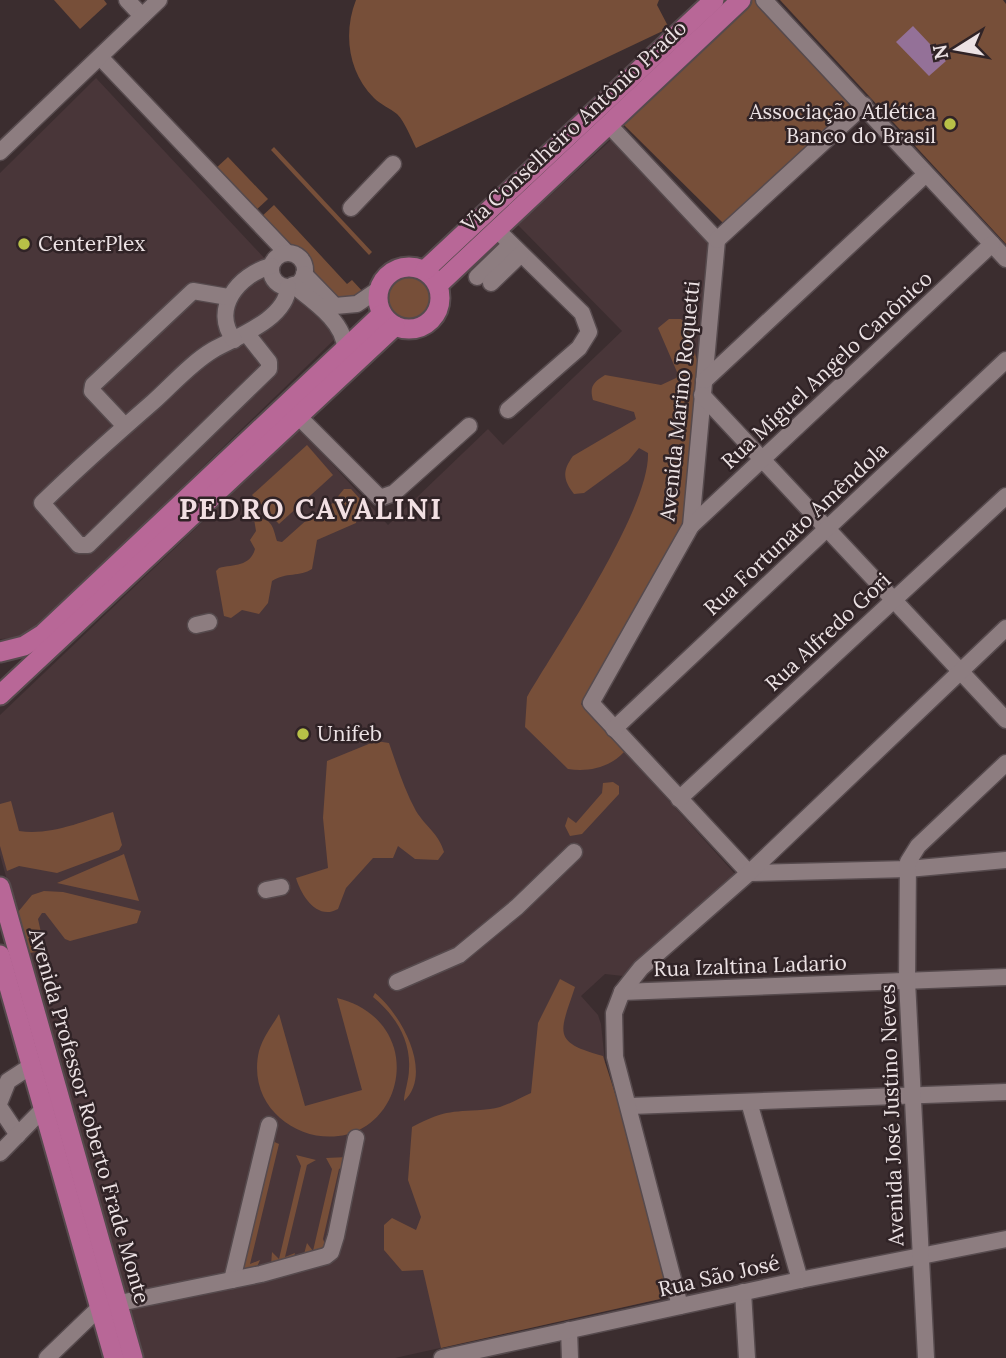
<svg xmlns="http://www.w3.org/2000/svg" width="1006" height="1358" viewBox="0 0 1006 1358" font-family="Lora,serif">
<rect width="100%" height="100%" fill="#3b2d2f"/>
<g fill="#493639">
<polygon points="96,78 268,262 273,280 280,286 295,290 339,335 36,628 20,638 0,639 0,173"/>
<polygon points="611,140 710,237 685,526 581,704 736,875 623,976 605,974 581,996 598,1015 601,1024 606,1072 647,1193 669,1297 395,1358 140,1358 0,855 0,715 300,429 388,525 488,429 503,445 622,331 518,225"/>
</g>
<g fill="#774f39">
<polygon points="54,0 104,0 107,4 80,29"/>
<path d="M356,0H659L657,5L669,28L416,148C411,138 405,122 397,114C390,108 381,105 374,98C348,72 343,33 356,0Z"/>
<polygon points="747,0 758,0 851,104 850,109 723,223 623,124"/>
<polygon points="780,0 1003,0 1006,4 1006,244"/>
<polygon points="274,147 372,252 369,255 271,150"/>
<polygon points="228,157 268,199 254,212 214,170"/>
<polygon points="274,205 347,284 352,280 364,293 340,302 311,273 302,253 286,246 260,218"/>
<circle cx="409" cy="298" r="24"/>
<path d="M669,319H681L687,325L700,371L685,526L581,704L624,752C609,768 588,772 568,769L525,727L527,697C558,644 650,509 648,453L639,448L628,461L584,493L574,494C563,480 562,471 573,456L636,419L634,412L593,400C589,386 594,382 605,375L661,385L676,378L677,372L658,328Z"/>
<polygon points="307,445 333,475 279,524 252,495"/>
<path d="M344,489H351L361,500L356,523L317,540L312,569C300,577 286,572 272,581L268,603L259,614L242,610L231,618L224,616L216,571L219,568C234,564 250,567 255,549L250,540L256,531L254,519C272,517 273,527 277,541L282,542L310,517L322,516Z"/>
<path d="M376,741L389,743C397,766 404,789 416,811C426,827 439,834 444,852L438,860L415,859L398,846L393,858H373L346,888L338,909C317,921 301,895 296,878L328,868L323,818L327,761Z"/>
<polygon points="613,782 619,786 619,794 582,834 570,836 565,826 568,817 576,823 602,793 603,783"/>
<path d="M11,801L19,831C50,836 84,821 113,812L122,845L119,850L57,873L19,866L7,871L0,846V804Z"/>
<polygon points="124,854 139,901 57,883"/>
<polygon points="44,891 63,892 141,911 137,923 70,941 65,939 45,913 42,913 38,919 44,946 41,951 30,953 18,912 32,895"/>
<path d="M560,979L575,987C560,1033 551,1042 603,1056L647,1193L669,1297L441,1348L423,1270L402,1271L384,1250V1225L392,1218L416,1230L421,1217L408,1180L412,1127C448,1108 452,1113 490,1109C504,1108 519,1098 531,1093L538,1023Z"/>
<path d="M375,993C401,1014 434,1073 404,1101C404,1093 409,1080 409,1069C411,1040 395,1015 373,997Z"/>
<path d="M337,998C363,1004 386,1021 394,1048C399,1065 397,1084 389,1100C352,1171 241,1130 259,1051C263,1037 272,1026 279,1014L305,1106L362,1090Z"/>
<polygon points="270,1140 279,1144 250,1264 260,1260 256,1269 241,1272"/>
<polygon points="296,1155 316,1160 307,1165 285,1257 295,1253 293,1261 271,1265 272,1252 279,1259 301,1166"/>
<polygon points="348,1157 345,1166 339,1169 323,1239 328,1252 304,1254 307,1243 313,1251 332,1169 326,1158"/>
</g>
<polygon fill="#947198" points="913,26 946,61 929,76 896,42"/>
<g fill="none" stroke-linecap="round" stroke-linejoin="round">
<defs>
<g id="minor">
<polyline points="127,0 142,16"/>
<polyline points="764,0 1006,259"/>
<polyline points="100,57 287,253"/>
<polyline points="609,125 717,240 691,526 591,703 749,873"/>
<polyline points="0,152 159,0"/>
<polyline points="351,208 393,164"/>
<polyline points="497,230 582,313 589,332 579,348 508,410"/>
<polyline points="717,240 864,105"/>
<circle cx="288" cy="270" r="17"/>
<polyline points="304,274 335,306 357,304 379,289"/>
<polyline points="477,277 511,244"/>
<polyline points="491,283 521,254"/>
<path d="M293,285C313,301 345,322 345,349"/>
<path d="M247,334L269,362V369L88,545H79L42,503C78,468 115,435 153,402C172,385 191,363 213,350C236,337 287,319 288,287"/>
<path d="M234,340C211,309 238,275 271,266"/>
<polyline points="704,381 926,174"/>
<polyline points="702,395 1006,720"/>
<polyline points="299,417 380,498 394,493 469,426"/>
<polyline points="124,425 92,391 93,385 193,291 228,297"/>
<polyline points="691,526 992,244"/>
<polyline points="196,625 209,622"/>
<polyline points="614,729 1006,360"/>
<polyline points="679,799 1006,496"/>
<polyline points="749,873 908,869 1006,860"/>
<polyline points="266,890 281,887"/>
<polyline points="397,982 459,955 517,907 574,852"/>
<polyline points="622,992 1006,977"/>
<polyline points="0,1101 8,1081 31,1066"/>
<polyline points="749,1102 800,1280"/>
<polyline points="631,1106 1006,1092"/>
<polyline points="0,1108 18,1135"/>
<polyline points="0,1153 50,1102"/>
<polyline points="232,1280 269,1125"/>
<polyline points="743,1292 747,1358"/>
<polyline points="680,1306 615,1057 614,1013 622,992 641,968 749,873 1006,628"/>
<polyline points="569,1330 570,1358"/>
<polyline points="47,1358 100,1307 261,1274 326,1256 331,1252 336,1236 356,1138"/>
<polyline points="442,1358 800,1280 1006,1239"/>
<polyline points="926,1358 907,981 908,862 918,846 1006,763"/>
</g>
<g id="major">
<circle cx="409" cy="298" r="31"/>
<polyline points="425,270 714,0"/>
<polyline points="438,285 741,0"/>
<polyline points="0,652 24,646 43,634 382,314"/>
<polyline points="0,695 395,326"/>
<polyline points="0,887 133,1358"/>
<polyline points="0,955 114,1358"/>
</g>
</defs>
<use href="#minor" stroke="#564a4d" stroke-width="19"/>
<use href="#major" stroke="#564a4d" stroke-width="23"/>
<use href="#minor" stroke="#8d7d80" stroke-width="16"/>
<use href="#major" stroke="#b86797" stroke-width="19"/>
</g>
<g fill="#b8c147" stroke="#302326" stroke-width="2.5">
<circle cx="950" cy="124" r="7"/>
<circle cx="24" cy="244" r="7"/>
<circle cx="303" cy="734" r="7"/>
</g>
<g text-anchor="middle" stroke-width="5" stroke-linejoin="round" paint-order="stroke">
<g font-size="21" fill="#ece2e4" stroke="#302326" text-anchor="start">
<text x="936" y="119" text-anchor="end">Associação Atlética<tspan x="936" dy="24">Banco do Brasil</tspan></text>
<text x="38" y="251">CenterPlex</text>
<text x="317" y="741">Unifeb</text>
</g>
<g font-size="21" fill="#ece2e4" stroke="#302326">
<text transform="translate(574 126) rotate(-43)" y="7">Via Conselheiro Antônio Prado</text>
<text transform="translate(827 370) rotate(-43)" y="7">Rua Miguel Angelo Canônico</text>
<text transform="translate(680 401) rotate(-84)" y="7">Avenida Marino Roquetti</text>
<text transform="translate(796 529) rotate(-43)" y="7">Rua Fortunato Amêndola</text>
<text transform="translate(828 632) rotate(-43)" y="7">Rua Alfredo Gori</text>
<text transform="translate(750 966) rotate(-2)" y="7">Rua Izaltina Ladario</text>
<text transform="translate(892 1115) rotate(-92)" y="7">Avenida José Justino Neves</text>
<text transform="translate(89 1116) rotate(74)" y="7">Avenida Professor Roberto Frade Monte</text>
<text transform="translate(719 1276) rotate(-13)" y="7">Rua São José</text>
</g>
<g font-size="28" font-weight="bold" letter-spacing="2" fill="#f1dfe2" stroke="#302326">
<text x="311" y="519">PEDRO CAVALINI</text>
</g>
</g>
<g transform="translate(957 49) rotate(259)" stroke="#302326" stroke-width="5" paint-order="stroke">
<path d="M0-5L12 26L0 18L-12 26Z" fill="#ece2e4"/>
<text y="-10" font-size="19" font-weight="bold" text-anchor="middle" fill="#ece2e4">N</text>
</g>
</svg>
